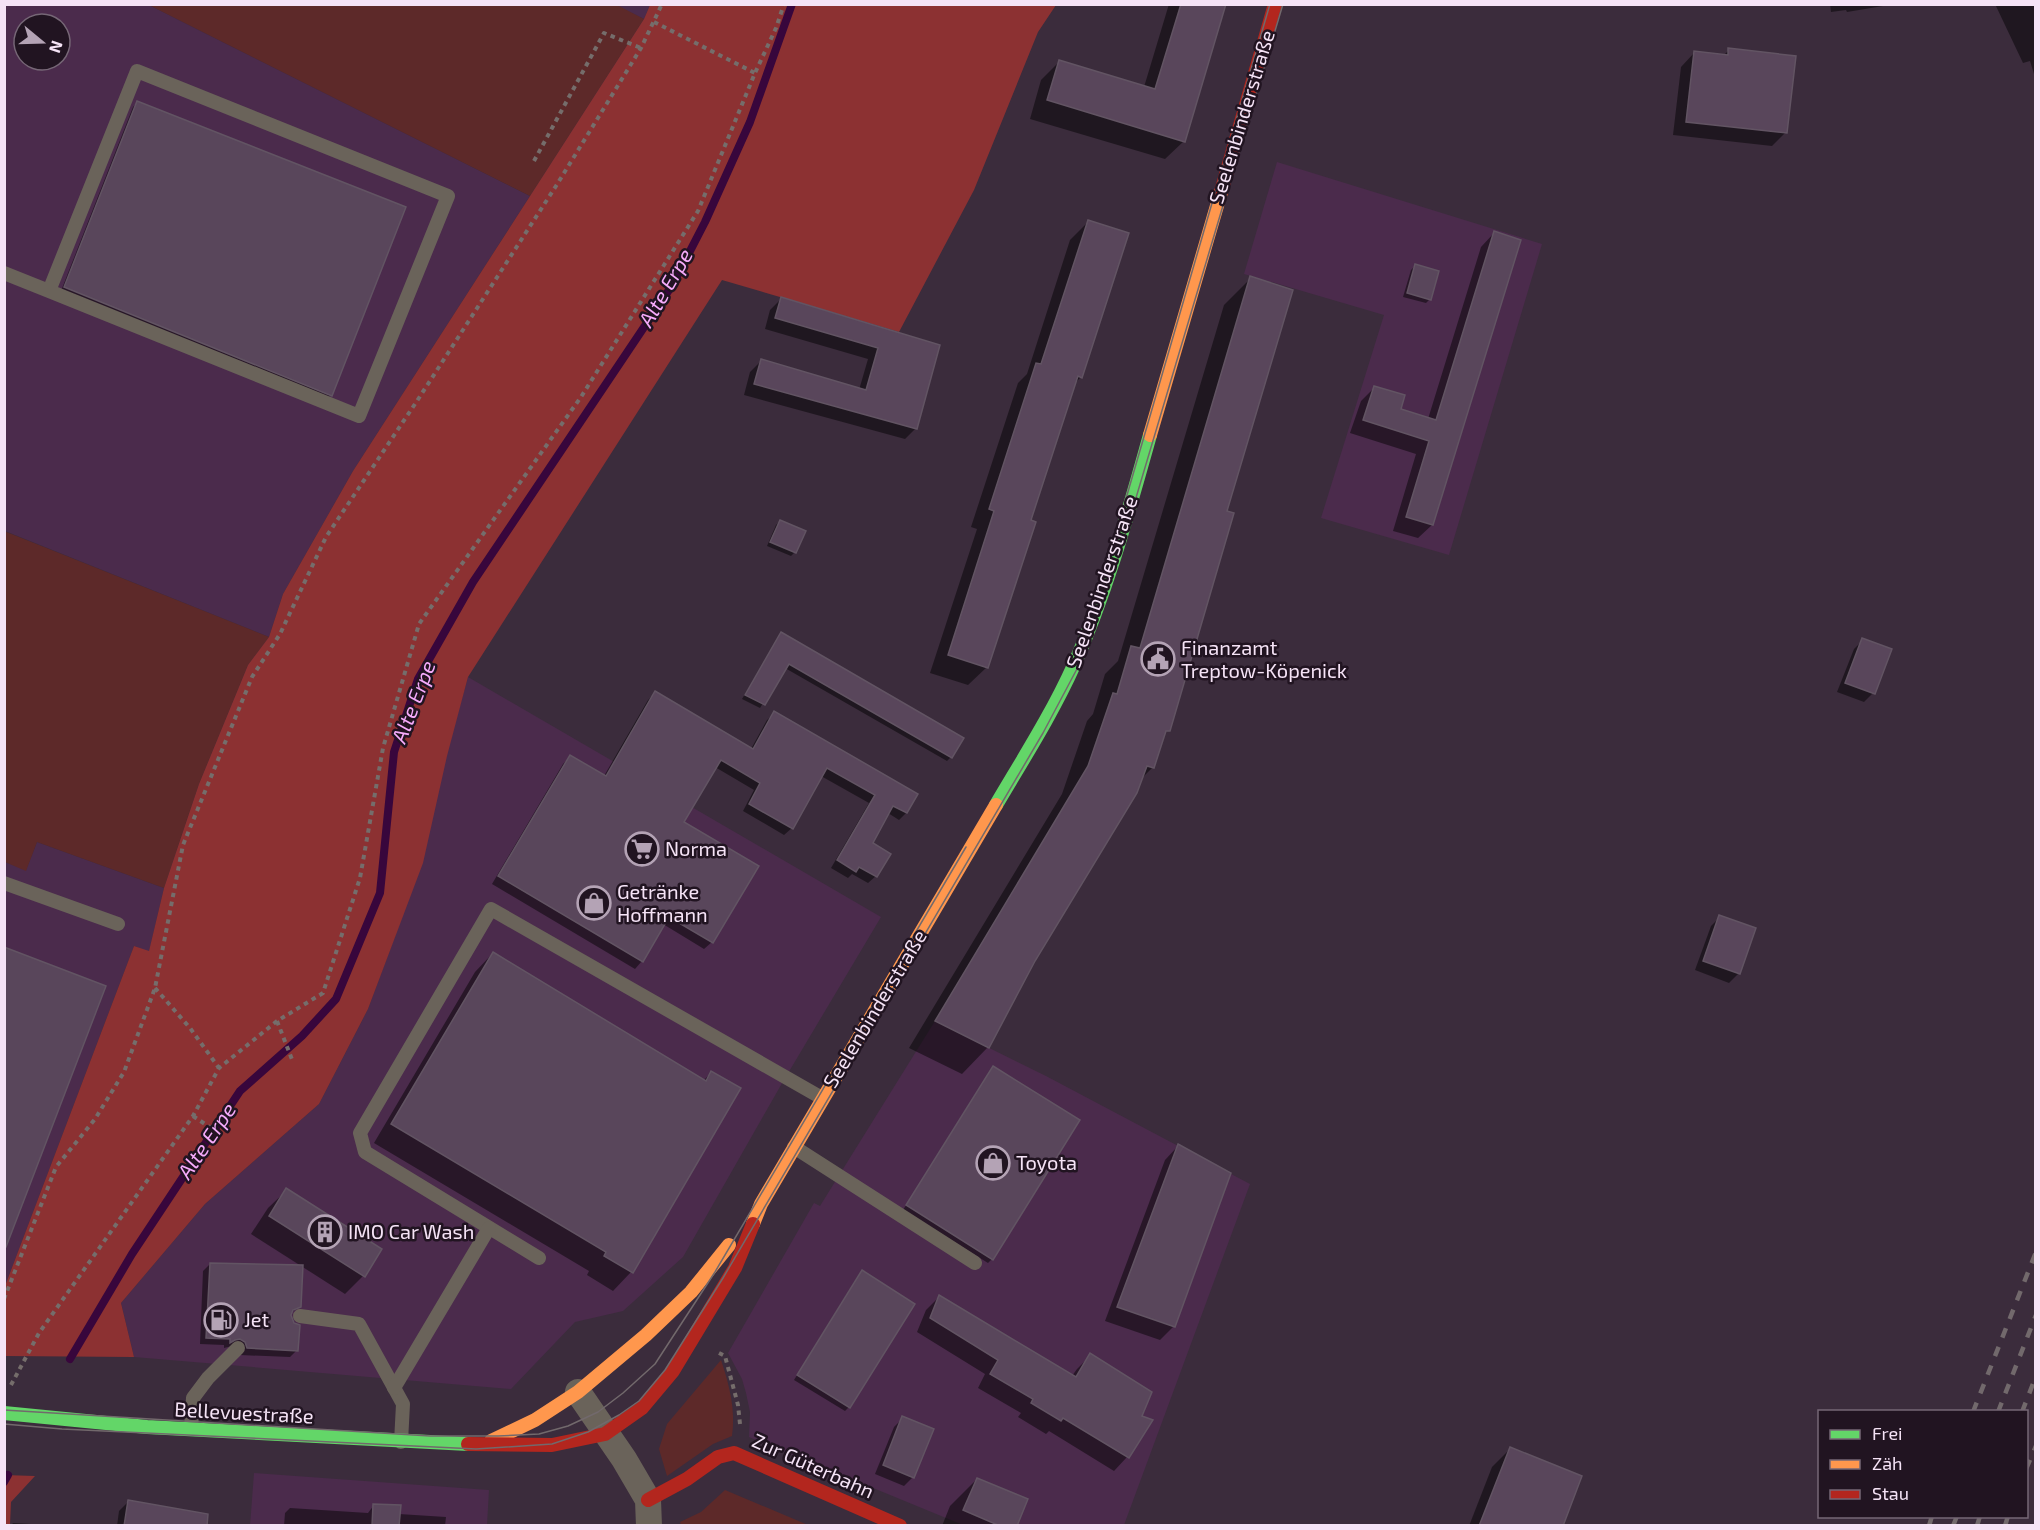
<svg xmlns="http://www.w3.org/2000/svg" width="2040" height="1530" viewBox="0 0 2040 1530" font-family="'Exo 2',sans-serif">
<rect width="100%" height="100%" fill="#3b2c3c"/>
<g fill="#4b2b4c" fill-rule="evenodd">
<path d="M4,5H149L530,196L353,471L283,594L269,637L5,531ZM24,24H60V60H24Z"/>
<polygon points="615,5 650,5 644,19"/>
<polygon points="1277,162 1542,244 1449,555 1321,518 1384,315 1244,274"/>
<polygon points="468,677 881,917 781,1085 683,1257 623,1311 575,1322 511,1389 134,1357 121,1303 205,1204 319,1104 368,1009 395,936"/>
<polygon points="37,842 164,888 149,952 134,946 5,1286 5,862 26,870"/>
<polygon points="935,1021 1046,1076 1250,1184 1124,1525 963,1525 749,1437 750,1412 746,1393 742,1379 728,1353 814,1203 820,1206"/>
<polygon points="254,1473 489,1490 487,1525 250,1526"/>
</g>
<g fill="#5d2929">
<polygon points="615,4 644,19 530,196 149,5"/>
<polygon points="4,531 269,637 248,665 199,784 164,888 37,842 26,871 5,862"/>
<path d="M721,1360C729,1384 736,1410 732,1436L713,1444L667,1476L659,1449L667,1424Z"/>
<polygon points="725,1490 808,1525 681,1525 680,1522 701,1512"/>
</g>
<g fill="#8c3132">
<polygon points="650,5 1056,5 1038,32 974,190 899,332 722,280 468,677 447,756 423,863 368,1009 319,1104 205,1204 121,1303 134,1357 5,1356 5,1286 134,946 149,951 164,888 199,784 248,665 269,637 283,594 353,471 644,19"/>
<polygon points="4,1475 35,1476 11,1502 10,1525 5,1525"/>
</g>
<g fill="#0007">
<polygon points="1169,4 1225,4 1184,141 1165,159 1030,119 1041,80 1060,61 1144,87"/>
<polygon points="1830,4 1895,4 1847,12 1846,10 1831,12"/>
<polygon points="1995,4 2036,4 2036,74 2034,74 2030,61 2023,63"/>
<polygon points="1729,50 1786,132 1772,146 1673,135 1681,67 1694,53 1723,56"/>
<polygon points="137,103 331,395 327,399 61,291 133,107"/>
<polygon points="1089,221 1081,377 1073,385 1029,521 987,667 968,685 930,673 977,529 971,527 1018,383 1027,374 1070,240"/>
<polygon points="1494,233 1519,241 1432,525 1418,538 1393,531 1416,454 1350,433 1361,401 1375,387 1399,410 1428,419 1481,247"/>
<polygon points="1415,266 1430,299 1426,303 1403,297 1411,270"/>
<polygon points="1251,278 1168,730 1163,735 1153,767 1140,780 1033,961 988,1047 962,1074 909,1048 1062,794 1087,721 1093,714 1105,674 1118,661 1224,305"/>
<polygon points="781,299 939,346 916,428 905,439 744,395 750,372 761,361 859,390 868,359 765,329 770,310"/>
<polygon points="780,521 795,552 791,556 767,546 776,525"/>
<polygon points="781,634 951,757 947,761 785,668 760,708 742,699"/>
<polygon points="1863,640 1873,693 1864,702 1837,692 1854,649"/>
<polygon points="655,693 751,749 767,720 775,713 906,813 899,820 888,813 871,844 888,854 876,876 868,883 852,874 848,878 831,868 869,803 821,776 792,828 784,835 743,811 754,790 715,767 682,822 712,942 704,949 663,924 642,961 635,969 492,884 563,764 570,757 604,776 648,700"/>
<polygon points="1720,917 1755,929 1738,974 1729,983 1695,970 1711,926"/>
<polygon points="493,953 703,1081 711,1073 739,1089 631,1272 613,1291 587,1275 589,1271 374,1143 475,972"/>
<polygon points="993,1068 992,1259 988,1263 903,1210"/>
<polygon points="1178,1146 1174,1326 1160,1340 1105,1321 1165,1160"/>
<polygon points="287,1190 363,1276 345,1294 251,1234 268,1208"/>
<polygon points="210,1264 299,1306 289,1315 297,1350 290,1357 240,1355 232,1346 224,1348 224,1345 200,1344 203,1271"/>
<polygon points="858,1276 849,1407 845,1411 794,1380"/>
<polygon points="939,1297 1072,1376 1077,1369 1091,1355 1140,1417 1150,1421 1127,1457 1114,1471 1049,1431 1046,1434 1018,1417 1021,1413 978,1388 985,1374 917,1332 926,1310"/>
<polygon points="903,1418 913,1477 904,1486 875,1474 894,1427"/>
<polygon points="1510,1449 1561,1526 1469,1526 1492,1467"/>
<polygon points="977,1479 1015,1526 942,1526 950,1506"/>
<polygon points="128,1502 185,1526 117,1526 119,1511"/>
<polygon points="374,1505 399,1514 446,1517 445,1526 284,1526 285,1513 290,1508 368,1513"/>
<polygon points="13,1523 31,1524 31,1526 11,1526"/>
</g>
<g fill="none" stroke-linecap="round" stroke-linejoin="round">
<g stroke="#38063c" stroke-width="8">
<polyline points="70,1359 132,1254 240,1091 302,1036 336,999 380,893 394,752 418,679 473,582 673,284 705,222 750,122 792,4"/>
<polyline points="4,1482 8,1475"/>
</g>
</g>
<g fill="#59465b" stroke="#625463" stroke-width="1.5">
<polygon points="1181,4 1226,4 1185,142 1047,100 1059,60 1155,89"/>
<polygon points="1728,48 1796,56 1787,133 1686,122 1694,51 1728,55"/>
<polygon points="137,101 406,207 332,396 64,287"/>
<polygon points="1088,220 1129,233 1082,378 1078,376 1031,520 1036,522 988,668 948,655 994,511 989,509 1036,363 1041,364"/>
<polygon points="1494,231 1521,240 1433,525 1406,517 1429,441 1363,420 1374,386 1405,395 1401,409 1436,420"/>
<polygon points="1415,264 1439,271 1431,300 1407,293"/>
<polygon points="1250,276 1293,290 1227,511 1234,513 1170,731 1166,731 1154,768 1147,766 1137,793 1035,961 989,1048 935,1021 1088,766 1113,693 1117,694 1131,646 1140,648"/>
<polygon points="781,297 940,345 917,429 754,384 761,359 866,390 878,348 775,318"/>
<polygon points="780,520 806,531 796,553 770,542"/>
<polygon points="781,632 964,738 952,758 789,664 765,705 745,695"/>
<polygon points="1862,638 1892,649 1875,694 1845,683"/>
<polygon points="655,691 753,749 774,711 918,794 907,813 893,806 873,843 891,854 877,877 859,867 856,872 837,860 875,795 827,768 793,829 749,804 760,783 721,760 684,822 759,866 713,943 669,917 643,962 498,876 570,755 606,776"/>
<polygon points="1719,915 1756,928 1740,974 1703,961"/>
<polygon points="4,947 106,986 6,1247 4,1247"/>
<polygon points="493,952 706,1081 711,1071 741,1088 633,1273 604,1256 606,1252 391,1124"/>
<polygon points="993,1066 1080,1120 993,1260 906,1205"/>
<polygon points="1178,1144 1231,1173 1175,1327 1117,1307"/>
<polygon points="286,1188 382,1249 365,1277 269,1216"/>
<polygon points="210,1263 303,1265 301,1307 293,1310 291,1315 294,1323 300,1325 298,1351 247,1348 245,1342 240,1339 235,1340 230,1343 230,1339 206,1338"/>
<polygon points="862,1270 915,1304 850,1408 797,1375"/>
<polygon points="939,1295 1076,1377 1090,1353 1152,1392 1142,1416 1153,1420 1129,1458 1063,1418 1061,1421 1031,1403 1033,1399 990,1374 998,1360 930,1318"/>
<polygon points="902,1416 934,1429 914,1478 883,1465"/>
<polygon points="1510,1447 1582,1476 1563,1526 1479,1526"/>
<polygon points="977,1478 1028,1499 1017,1526 1000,1526 963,1510"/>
<polygon points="128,1500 208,1514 207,1526 124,1526"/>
<polygon points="373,1504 401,1505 399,1526 372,1526"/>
</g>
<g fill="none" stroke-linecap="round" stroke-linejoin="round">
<g stroke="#756d6b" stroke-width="4" stroke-dasharray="4.5 4.5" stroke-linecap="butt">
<polyline points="654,22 755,73"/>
<polyline points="534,161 604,33 641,48"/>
<polyline points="155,988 190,1028 219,1068"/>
<polyline points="277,1021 293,1062"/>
<polyline points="193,1116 223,1136"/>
<polyline points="4,1299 56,1167 95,1119 124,1072 155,988 183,845 252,677 280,634 326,537 417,401 556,186 641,48 662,4"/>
<polyline points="719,1353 725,1356 738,1405 740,1424"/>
<polyline points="11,1385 39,1333 193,1116 219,1068 277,1021 323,993 360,878 383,748 419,624 581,397 698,211 755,73 776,28 784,4"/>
</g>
<g stroke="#6a635a" stroke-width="14">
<polyline points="4,273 49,291 359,416 448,196 137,71 49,291"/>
<polyline points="4,883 118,924"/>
<polyline points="794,1147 975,1263"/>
<polyline points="539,1258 365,1152 360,1133 491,909 822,1098"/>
<polyline points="300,1316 359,1324 403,1404 401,1442"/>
<polyline points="394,1388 489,1228"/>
<polyline points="191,1429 193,1398 208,1378 238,1348"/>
</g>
<polyline stroke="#6a635a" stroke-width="26" points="578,1392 624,1459 648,1500 649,1526"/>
<g stroke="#63d668" stroke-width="14">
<path d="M996,805C1023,759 1052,714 1074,665C1107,591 1128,513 1150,435"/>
<polyline points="4,1413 147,1427 468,1444"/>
</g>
<g stroke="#ff974d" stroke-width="14">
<polyline points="1150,435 1221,192"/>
<polyline points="753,1224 761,1204 996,805"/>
<polyline points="491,1441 535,1420 578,1392 646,1335 691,1292 729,1245"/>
</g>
<g stroke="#b3261e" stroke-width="14">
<polyline points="1221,192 1275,4"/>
<polyline points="468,1444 552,1445 605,1434 642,1408 673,1371 735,1268 753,1224"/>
<polyline points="648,1500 687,1479 718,1457 734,1453 900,1526"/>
</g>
<g stroke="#72696c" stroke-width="1.5">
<polyline points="1102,581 1270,4"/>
<polyline points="4,1410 430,1436 498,1436 539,1434 568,1426 598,1412 623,1393 655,1364 715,1272 966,847"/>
<polyline points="4,1424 62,1429 476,1449 552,1444 588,1432 619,1415 639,1401 665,1370 723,1278 1043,733 1078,667 1116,565 1283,4"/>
</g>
<g stroke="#72696c" stroke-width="4.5" stroke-dasharray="10 10" stroke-linecap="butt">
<polyline points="1973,1412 2036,1252"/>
<polyline points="1998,1412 2036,1315"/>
<polyline points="2022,1412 2036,1376"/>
<polyline points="2026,1469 2036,1446"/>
<polyline points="1929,1526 1932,1516"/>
<polyline points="1953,1526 1957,1516"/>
<polyline points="1977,1526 1980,1516"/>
<polyline points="2005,1526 2008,1516"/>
</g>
</g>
<defs>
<symbol id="civic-ring" viewBox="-11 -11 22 22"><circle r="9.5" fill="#211421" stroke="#b4a3b5" stroke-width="1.5"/><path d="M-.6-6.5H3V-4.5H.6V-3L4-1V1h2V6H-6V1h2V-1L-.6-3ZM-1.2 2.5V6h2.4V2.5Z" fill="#b4a3b5"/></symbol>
<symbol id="supermarket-ring" viewBox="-11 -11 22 22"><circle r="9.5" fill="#211421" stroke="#b4a3b5" stroke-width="1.5"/><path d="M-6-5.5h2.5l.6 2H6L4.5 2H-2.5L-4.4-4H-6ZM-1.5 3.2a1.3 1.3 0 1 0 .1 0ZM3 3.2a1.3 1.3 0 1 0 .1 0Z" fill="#b4a3b5"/></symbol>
<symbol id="shop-ring" viewBox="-11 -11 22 22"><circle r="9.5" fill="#211421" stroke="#b4a3b5" stroke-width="1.5"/><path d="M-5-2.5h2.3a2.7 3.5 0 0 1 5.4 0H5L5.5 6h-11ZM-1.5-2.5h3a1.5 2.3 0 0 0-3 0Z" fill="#b4a3b5"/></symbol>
<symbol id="building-ring" viewBox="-11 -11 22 22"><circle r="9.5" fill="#211421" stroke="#b4a3b5" stroke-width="1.5"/><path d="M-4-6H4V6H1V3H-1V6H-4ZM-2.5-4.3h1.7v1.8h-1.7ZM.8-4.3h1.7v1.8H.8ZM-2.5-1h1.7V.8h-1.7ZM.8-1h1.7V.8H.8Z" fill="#b4a3b5"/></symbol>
<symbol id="fuel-ring" viewBox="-11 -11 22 22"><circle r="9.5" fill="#211421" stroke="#b4a3b5" stroke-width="1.5"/><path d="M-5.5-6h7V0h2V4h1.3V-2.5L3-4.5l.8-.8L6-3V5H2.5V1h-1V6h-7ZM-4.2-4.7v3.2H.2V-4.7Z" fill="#b4a3b5"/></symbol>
</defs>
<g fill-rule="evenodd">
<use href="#civic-ring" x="1139" y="640" width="38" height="38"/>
<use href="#supermarket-ring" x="623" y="830" width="38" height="38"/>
<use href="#shop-ring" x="575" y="884" width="38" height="38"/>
<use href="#shop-ring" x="974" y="1144" width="38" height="38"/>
<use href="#building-ring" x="306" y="1213" width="38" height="38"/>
<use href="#fuel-ring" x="202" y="1301" width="38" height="38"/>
</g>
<g text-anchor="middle" stroke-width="5" stroke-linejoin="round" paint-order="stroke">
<g font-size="20" fill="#f5e3f6" stroke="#211421">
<text transform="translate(1242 117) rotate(-73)" y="7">Seelenbinderstraße</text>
<text transform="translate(1102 582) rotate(-71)" y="7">Seelenbinderstraße</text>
<text transform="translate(875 1009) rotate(-59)" y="7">Seelenbinderstraße</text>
<text transform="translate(244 1413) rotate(3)" y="7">Bellevuestraße</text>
<text transform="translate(813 1466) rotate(24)" y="7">Zur Güterbahn</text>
</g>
<g font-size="20" fill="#f5e3f6" stroke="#211421" text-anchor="start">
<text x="1181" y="655">Finanzamt<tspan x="1181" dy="23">Treptow-Köpenick</tspan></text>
<text x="665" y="856">Norma</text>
<text x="617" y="899">Getränke<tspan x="617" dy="23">Hoffmann</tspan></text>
<text x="1016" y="1170">Toyota</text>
<text x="348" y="1239">IMO Car Wash</text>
<text x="244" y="1327">Jet</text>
</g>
<g font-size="21" font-style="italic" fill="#f6abfb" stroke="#211421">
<text transform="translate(666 288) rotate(-60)" y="7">Alte Erpe</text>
<text transform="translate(414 702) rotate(-69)" y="7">Alte Erpe</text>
<text transform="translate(207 1141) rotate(-56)" y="7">Alte Erpe</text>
</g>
</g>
<rect width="2040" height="1530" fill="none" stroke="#f5e3f6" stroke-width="12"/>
<rect x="1818" y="1410" width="210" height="108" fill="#211421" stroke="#766776" stroke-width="1.5"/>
<rect x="1830" y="1430" width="30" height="9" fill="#63d668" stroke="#766776" stroke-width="1.5"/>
<text x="1872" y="1440" font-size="18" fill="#f5e3f6">Frei</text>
<rect x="1830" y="1460" width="30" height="9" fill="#ff974d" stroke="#766776" stroke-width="1.5"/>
<text x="1872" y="1470" font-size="18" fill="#f5e3f6">Zäh</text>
<rect x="1830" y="1490" width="30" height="9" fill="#b3261e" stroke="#766776" stroke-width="1.5"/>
<text x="1872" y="1500" font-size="18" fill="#f5e3f6">Stau</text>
<g transform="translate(42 42) rotate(109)"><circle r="28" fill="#211421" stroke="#766776" stroke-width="1.5"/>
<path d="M0-4.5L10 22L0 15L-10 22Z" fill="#b4a3b5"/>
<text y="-9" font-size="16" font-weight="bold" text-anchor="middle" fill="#f5e3f6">N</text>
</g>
</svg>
